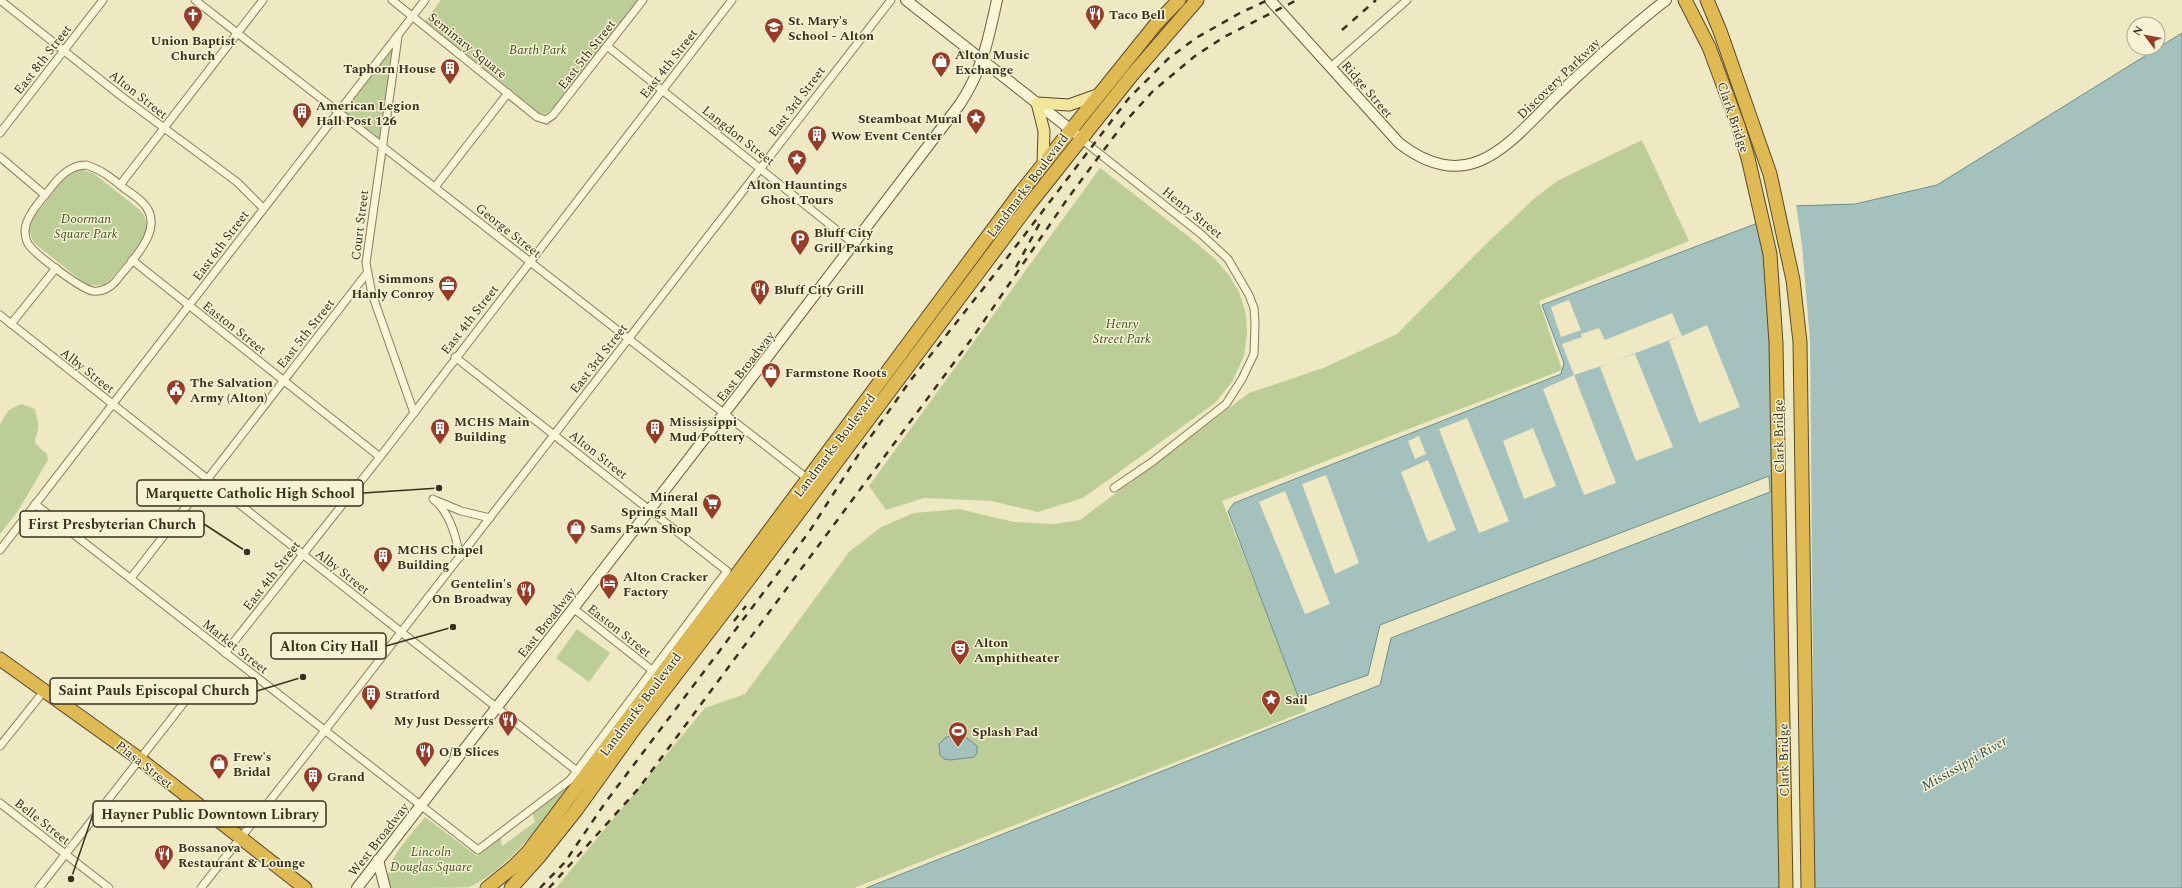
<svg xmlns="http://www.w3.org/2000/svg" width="2182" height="888" viewBox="0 0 2182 888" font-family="Spectral,serif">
<rect width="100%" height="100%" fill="#efe9c3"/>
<g fill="#bdcd97">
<polygon points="441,0 638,0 554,108 545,114 539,113 425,21"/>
<polygon points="395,41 379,140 343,111"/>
<polygon points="1642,140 1689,241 1539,301 1562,370 1222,501 1306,711 854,888 556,888 705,708 745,694 849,552 881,527 914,513 959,509 1014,522 1054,524 1080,520 1249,393 1323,368 1397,334 1488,242 1536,197 1559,180"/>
<polygon points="1100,168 1188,236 1215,259 1229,275 1239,292 1246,314 1247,334 1244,356 1232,382 1215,403 1083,498 1038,512 991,501 924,498 886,510 869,486"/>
<path d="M80,169L93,173L140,210C145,216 148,223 146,231C143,241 112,281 103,285C98,286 92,285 87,285L34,243L29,231L32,219L68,174Z"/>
<path d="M21,404L35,409C36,414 38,420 38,425C38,444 27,437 47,454L48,460L18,511L0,534V424L9,410Z"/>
<polygon points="577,629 610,653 589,682 556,658"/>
<path d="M570,786C549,817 504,873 469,887C459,888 404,888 389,888C382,861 410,837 425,817L477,856L501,838L502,846L535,822L533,813Z"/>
</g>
<g fill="#a5c1be" stroke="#6c908d">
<polygon points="2182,33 2182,888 866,888 1380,685 1391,638 1770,492 1769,476 1380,625 1368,675 1299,699 1228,511 1234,503 1561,374 1564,363 1542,305 1755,224 1789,223 1792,206 1855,204 1937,185"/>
<polygon points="953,735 966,737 977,746 977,753 974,757 951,760 944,759 940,755 939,744 945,738"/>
</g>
<g fill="#efe9c3">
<polygon points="1796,204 1802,245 1810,341 1815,888 1781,888 1775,342 1765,222 1787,221 1790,205"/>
<polygon points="1569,300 1581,330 1561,337 1551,307"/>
<polygon points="1672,313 1682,336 1707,325 1740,407 1699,423 1669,341 1680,336 1615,361 1635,354 1673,447 1636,461 1600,367 1610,363 1574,375 1616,483 1584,495 1543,389 1574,375 1562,344 1582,337 1581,334 1599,328 1605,340"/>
<polygon points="1467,418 1509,521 1479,533 1439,429"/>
<polygon points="1533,428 1556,486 1524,499 1503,441"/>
<polygon points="1419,436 1426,454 1415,459 1408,441"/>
<polygon points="1428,460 1456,530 1428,542 1401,472"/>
<polygon points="1326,475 1359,563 1335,574 1302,484"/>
<polygon points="1285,491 1330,604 1305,614 1259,502"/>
</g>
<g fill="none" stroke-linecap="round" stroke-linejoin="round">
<defs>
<g id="street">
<polyline points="0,0 121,96 237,182 263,208"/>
<polyline points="195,0 808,479"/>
<polyline points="392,0 537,117 546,120 553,115 643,0"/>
<polyline points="398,37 366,263 372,294 414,413"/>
<polyline points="607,46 854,244"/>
<polyline points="1331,67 1407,0"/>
<polyline points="0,133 103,0"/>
<polyline points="1081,139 1201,234 1228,259 1249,295 1254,308 1255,324 1254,354 1242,379 1226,404 1152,462 1114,488"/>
<polyline points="0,157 45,195"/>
<path d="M86,165C101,169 114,180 125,189C131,193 137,197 142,202C168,227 132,260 116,281C110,288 103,292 93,291C81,289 36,255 29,245C26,241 25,235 25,230C26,216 41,200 50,189C59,177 70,165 86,165Z"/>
<polyline points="120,185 263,0"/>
<polyline points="435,187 508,93"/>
<polyline points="132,260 380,457"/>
<polyline points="0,315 577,771"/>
<polyline points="11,324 56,268"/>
<path d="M433,499C450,512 456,537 460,557"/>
<polyline points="437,501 461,511 490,518"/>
<polyline points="35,504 478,850 570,780 727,571 455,357"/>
<polyline points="0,550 425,0"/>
<polyline points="131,578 367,273"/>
<polyline points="573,608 653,671"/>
<polyline points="225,653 380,457 732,0"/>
<polyline points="0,746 44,691"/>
<polyline points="0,803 109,888"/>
<polyline points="39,888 197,686"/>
<polyline points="201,888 309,751 891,0"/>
</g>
<g id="secondary">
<polyline points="906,0 1075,133"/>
<path d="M1270,0L1399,143C1475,202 1515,134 1567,86C1599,56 1631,27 1666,0"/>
<polyline points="378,860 385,888"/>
<path d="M357,888L746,385L960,104C983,69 988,40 997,0"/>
</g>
<polyline id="primary" points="1043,164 1044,131 1037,103 1069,105 1100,94"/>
<g id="highway">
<polyline points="1685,0 1709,47 1738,125 1748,158 1770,254 1776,343 1786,888"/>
<polyline points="1707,0 1720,31 1770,174 1793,280 1800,342 1808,888"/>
<polyline points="0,659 141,760 305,888"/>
<polyline points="487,888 513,867 528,852 735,577 1017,197 1156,24 1179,0"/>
<polyline points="511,888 538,858 577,809 635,728 746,583 1028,206 1132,75 1197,0"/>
</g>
</defs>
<use href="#street" stroke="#897b5a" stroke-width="9"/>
<use href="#secondary" stroke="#6b5c3d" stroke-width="12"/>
<use href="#primary" stroke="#57482e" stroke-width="13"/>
<use href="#highway" stroke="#57482e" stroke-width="15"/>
<use href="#street" stroke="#f9f5d6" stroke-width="7"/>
<use href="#secondary" stroke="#f9f5d6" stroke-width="10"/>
<use href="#primary" stroke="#f2e69a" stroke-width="11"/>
<use href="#highway" stroke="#dfba53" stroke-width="13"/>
<g stroke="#39301e" stroke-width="2.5" stroke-dasharray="7 7" stroke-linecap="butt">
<polyline points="1342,30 1376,0"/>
<polyline points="1016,267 1041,221"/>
<polyline points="734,621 746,606"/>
<polyline points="540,888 565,862 605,803 809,532 862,449 910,381 994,275 1129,98 1169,58 1196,38 1240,13 1268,0"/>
<polyline points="549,888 639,788 973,337 1068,198 1124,123 1153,91 1195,56 1224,37 1297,0"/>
</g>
</g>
<defs>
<symbol id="restaurant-pin" viewBox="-11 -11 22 30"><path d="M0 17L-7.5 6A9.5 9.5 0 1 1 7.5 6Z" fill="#993b29" stroke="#f6f2d3"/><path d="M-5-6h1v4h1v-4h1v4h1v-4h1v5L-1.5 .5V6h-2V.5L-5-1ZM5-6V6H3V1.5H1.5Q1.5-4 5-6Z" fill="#fff"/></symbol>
<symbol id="church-pin" viewBox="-11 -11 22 30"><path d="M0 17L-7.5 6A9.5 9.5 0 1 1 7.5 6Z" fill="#993b29" stroke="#f6f2d3"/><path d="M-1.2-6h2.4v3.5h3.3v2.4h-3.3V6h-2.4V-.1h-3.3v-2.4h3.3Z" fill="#fff"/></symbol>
<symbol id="school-pin" viewBox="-11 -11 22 30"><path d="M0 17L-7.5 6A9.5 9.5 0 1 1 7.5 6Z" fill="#993b29" stroke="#f6f2d3"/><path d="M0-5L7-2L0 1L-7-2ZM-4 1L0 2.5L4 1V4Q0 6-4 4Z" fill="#fff"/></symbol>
<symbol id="shop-pin" viewBox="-11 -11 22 30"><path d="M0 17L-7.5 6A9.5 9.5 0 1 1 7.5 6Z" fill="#993b29" stroke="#f6f2d3"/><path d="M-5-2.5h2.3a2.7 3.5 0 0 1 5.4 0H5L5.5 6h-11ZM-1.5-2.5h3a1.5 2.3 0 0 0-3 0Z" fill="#fff"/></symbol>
<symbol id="building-pin" viewBox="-11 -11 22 30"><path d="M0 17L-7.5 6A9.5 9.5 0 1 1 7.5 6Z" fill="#993b29" stroke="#f6f2d3"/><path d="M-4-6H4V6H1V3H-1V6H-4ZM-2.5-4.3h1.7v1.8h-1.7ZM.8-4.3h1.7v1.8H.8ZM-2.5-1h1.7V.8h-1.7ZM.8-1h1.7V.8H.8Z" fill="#fff"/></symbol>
<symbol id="sight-pin" viewBox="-11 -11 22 30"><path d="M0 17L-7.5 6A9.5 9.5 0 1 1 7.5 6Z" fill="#993b29" stroke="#f6f2d3"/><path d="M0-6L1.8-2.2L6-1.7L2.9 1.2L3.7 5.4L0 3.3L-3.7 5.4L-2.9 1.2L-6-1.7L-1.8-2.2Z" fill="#fff"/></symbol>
<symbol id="parking-pin" viewBox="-11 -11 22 30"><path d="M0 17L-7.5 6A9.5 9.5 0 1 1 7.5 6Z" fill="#993b29" stroke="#f6f2d3"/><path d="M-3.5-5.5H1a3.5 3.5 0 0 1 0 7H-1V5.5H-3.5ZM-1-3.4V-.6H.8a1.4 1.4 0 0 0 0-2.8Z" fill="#fff"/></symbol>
<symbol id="office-pin" viewBox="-11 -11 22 30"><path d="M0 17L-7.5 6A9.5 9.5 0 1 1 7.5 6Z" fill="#993b29" stroke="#f6f2d3"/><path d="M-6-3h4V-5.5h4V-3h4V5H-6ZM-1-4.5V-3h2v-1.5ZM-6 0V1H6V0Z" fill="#fff"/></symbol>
<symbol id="civic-pin" viewBox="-11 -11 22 30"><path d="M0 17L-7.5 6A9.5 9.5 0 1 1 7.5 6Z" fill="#993b29" stroke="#f6f2d3"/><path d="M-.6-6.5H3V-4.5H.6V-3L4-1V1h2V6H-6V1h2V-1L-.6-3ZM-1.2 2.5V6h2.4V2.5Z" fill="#fff"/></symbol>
<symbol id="supermarket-pin" viewBox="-11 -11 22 30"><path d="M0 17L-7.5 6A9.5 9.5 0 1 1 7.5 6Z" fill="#993b29" stroke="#f6f2d3"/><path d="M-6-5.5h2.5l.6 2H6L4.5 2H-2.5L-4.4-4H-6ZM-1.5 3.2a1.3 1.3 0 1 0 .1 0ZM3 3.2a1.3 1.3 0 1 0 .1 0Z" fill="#fff"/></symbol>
<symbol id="hotel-pin" viewBox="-11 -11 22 30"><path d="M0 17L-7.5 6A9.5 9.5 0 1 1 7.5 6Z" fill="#993b29" stroke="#f6f2d3"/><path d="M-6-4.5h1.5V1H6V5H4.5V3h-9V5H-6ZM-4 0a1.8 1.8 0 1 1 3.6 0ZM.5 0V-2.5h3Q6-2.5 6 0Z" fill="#fff"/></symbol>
<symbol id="theatre-pin" viewBox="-11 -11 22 30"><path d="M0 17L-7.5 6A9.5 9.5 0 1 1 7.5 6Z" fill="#993b29" stroke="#f6f2d3"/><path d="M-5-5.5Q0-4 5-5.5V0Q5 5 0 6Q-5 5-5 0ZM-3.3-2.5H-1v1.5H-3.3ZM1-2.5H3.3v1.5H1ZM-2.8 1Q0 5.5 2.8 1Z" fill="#fff"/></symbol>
<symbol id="stadium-pin" viewBox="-11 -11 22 30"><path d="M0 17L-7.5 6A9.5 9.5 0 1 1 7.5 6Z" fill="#993b29" stroke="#f6f2d3"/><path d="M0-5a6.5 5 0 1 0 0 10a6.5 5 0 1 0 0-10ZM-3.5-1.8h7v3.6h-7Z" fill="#fff"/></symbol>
</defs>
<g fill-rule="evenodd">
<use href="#restaurant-pin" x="1084" y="3" width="22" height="30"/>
<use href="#church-pin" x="182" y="4" width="22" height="30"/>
<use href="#school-pin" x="763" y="16" width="22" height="30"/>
<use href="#shop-pin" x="930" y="50" width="22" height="30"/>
<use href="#building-pin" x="439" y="57" width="22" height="30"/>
<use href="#building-pin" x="291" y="101" width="22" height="30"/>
<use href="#sight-pin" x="965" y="107" width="22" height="30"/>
<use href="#building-pin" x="806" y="124" width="22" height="30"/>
<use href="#sight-pin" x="786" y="148" width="22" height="30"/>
<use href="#parking-pin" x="789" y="228" width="22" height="30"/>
<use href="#office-pin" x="437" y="274" width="22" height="30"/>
<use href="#restaurant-pin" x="749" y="278" width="22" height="30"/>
<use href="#shop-pin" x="760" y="361" width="22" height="30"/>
<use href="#civic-pin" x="165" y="378" width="22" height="30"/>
<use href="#building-pin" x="429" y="417" width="22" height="30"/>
<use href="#building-pin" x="644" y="417" width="22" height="30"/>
<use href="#supermarket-pin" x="701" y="492" width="22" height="30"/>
<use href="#shop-pin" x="565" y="517" width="22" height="30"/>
<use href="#building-pin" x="372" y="545" width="22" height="30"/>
<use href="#hotel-pin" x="598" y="572" width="22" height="30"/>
<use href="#restaurant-pin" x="515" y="579" width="22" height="30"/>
<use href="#theatre-pin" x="949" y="638" width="22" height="30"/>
<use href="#building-pin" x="360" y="683" width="22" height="30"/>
<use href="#sight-pin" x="1260" y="688" width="22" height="30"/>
<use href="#restaurant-pin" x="497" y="709" width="22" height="30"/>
<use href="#stadium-pin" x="947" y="720" width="22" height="30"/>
<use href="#restaurant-pin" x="414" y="740" width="22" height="30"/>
<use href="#shop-pin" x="208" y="752" width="22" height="30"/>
<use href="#building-pin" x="302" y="765" width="22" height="30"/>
<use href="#restaurant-pin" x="153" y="843" width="22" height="30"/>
</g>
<g text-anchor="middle" stroke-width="3" stroke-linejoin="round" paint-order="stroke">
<g font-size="13" font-weight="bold" fill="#39301e" stroke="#f6f2d3" text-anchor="start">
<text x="1109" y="19">Taco Bell</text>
<text x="788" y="25">St. Mary's<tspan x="788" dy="15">School - Alton</tspan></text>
<text x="193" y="45" text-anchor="middle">Union Baptist<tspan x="193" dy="15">Church</tspan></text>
<text x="955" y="59">Alton Music<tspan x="955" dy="15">Exchange</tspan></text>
<text x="436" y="73" text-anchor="end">Taphorn House</text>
<text x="316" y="110">American Legion<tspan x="316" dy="15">Hall Post 126</tspan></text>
<text x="962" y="123" text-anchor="end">Steamboat Mural</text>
<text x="831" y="140">Wow Event Center</text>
<text x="797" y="189" text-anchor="middle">Alton Hauntings<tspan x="797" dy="15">Ghost Tours</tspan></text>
<text x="814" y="237">Bluff City<tspan x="814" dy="15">Grill Parking</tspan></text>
<text x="434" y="283" text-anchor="end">Simmons<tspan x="434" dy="15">Hanly Conroy</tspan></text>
<text x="774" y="294">Bluff City Grill</text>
<text x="785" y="377">Farmstone Roots</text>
<text x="190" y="387">The Salvation<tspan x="190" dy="15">Army (Alton)</tspan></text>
<text x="454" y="426">MCHS Main<tspan x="454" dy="15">Building</tspan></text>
<text x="669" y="426">Mississippi<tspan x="669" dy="15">Mud Pottery</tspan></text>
<text x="698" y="501" text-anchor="end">Mineral<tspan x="698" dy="15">Springs Mall</tspan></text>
<text x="590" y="533">Sams Pawn Shop</text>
<text x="397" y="554">MCHS Chapel<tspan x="397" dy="15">Building</tspan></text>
<text x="623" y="581">Alton Cracker<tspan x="623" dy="15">Factory</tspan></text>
<text x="512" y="588" text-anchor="end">Gentelin's<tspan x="512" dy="15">On Broadway</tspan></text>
<text x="974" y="647">Alton<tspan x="974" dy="15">Amphitheater</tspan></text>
<text x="385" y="699">Stratford</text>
<text x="1285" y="704">Sail</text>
<text x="494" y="725" text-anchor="end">My Just Desserts</text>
<text x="972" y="736">Splash Pad</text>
<text x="439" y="756">O/B Slices</text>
<text x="233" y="761">Frew's<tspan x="233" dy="15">Bridal</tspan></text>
<text x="327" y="781">Grand</text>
<text x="178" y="852">Bossanova<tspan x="178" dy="15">Restaurant &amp; Lounge</tspan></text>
</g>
<g font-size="13" fill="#39301e" stroke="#f6f2d3">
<text transform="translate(468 45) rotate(39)" y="5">Seminary Square</text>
<text transform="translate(586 54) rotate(-52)" y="5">East 5th Street</text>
<text transform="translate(42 59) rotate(-52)" y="5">East 8th Street</text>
<text transform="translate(668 63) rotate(-52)" y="5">East 4th Street</text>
<text transform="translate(1558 78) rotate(-44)" y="5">Discovery Parkway</text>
<text transform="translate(1368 89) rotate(49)" y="5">Ridge Street</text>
<text transform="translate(139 94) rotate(38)" y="5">Alton Street</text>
<text transform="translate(796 101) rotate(-53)" y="5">East 3rd Street</text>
<text transform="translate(1734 117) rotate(71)" y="5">Clark Bridge</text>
<text transform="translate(739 135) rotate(38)" y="5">Langdon Street</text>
<text transform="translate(1027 185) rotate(-53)" y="5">Landmarks Boulevard</text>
<text transform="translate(1193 212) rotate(39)" y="5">Henry Street</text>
<text transform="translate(359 225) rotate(-83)" y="5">Court Street</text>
<text transform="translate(509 230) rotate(38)" y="5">George Street</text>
<text transform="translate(220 245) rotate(-53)" y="5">East 6th Street</text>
<text transform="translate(469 319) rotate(-52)" y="5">East 4th Street</text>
<text transform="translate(235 327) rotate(38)" y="5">Easton Street</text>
<text transform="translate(305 333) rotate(-52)" y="5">East 5th Street</text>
<text transform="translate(598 358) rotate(-52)" y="5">East 3rd Street</text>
<text transform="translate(745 366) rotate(-52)" y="5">East Broadway</text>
<text transform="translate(88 370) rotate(38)" y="5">Alby Street</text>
<text transform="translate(1778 436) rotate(-91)" y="5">Clark Bridge</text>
<text transform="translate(834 445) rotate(-53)" y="5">Landmarks Boulevard</text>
<text transform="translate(599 454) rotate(38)" y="5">Alton Street</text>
<text transform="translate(343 571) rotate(38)" y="5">Alby Street</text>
<text transform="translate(271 575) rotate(-52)" y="5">East 4th Street</text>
<text transform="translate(546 622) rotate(-52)" y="5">East Broadway</text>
<text transform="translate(620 630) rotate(38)" y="5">Easton Street</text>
<text transform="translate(236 646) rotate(38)" y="5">Market Street</text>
<text transform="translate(640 704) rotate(-53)" y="5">Landmarks Boulevard</text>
<text transform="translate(1783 760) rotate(-91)" y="5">Clark Bridge</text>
<text transform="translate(145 764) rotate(38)" y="5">Piasa Street</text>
<text transform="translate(43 821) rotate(38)" y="5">Belle Street</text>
<text transform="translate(378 839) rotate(-52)" y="5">West Broadway</text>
</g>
<g font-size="13" font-style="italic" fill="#415524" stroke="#f6f2d3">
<text x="538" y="54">Barth Park</text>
<text x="86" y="223">Doorman<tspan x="86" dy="15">Square Park</tspan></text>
<text x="1122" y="328">Henry<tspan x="1122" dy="15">Street Park</tspan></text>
<text x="431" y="856">Lincoln<tspan x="431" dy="15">Douglas Square</tspan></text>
</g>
<g font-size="14" font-style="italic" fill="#2d5459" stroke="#f6f2d3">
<text transform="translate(1964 763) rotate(-30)" y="5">Mississippi River</text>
</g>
</g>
<path fill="none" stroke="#39301e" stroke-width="1.5" d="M439 488L363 493M247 552L204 524M453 627L386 646M303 677L257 691M71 879L93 814"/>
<g fill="#39301e" stroke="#f6f2d3" stroke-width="1.5">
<circle cx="439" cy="488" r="4"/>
<circle cx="247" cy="552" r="4"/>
<circle cx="453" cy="627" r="4"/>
<circle cx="303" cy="677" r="4"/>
<circle cx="71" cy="879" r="4"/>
</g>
<g fill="#f6f2d3" stroke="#39301e" stroke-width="1.5">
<rect x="137" y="480" width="226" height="26" rx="4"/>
<rect x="20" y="511" width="184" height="26" rx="4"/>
<rect x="271" y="633" width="115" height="26" rx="4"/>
<rect x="50" y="678" width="207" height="26" rx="4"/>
<rect x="93" y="801" width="233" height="26" rx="4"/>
</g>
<g font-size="14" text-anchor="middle" font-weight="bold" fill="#39301e">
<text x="250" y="498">Marquette Catholic High School</text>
<text x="112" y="529">First Presbyterian Church</text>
<text x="329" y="651">Alton City Hall</text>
<text x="154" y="695">Saint Pauls Episcopal Church</text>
<text x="210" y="819">Hayner Public Downtown Library</text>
</g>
<g transform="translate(2146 36) rotate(302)"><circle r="19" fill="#f6f2d3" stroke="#aaa48b"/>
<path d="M0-3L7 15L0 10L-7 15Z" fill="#993b29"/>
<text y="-6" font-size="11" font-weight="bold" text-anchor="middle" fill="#39301e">N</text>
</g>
</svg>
